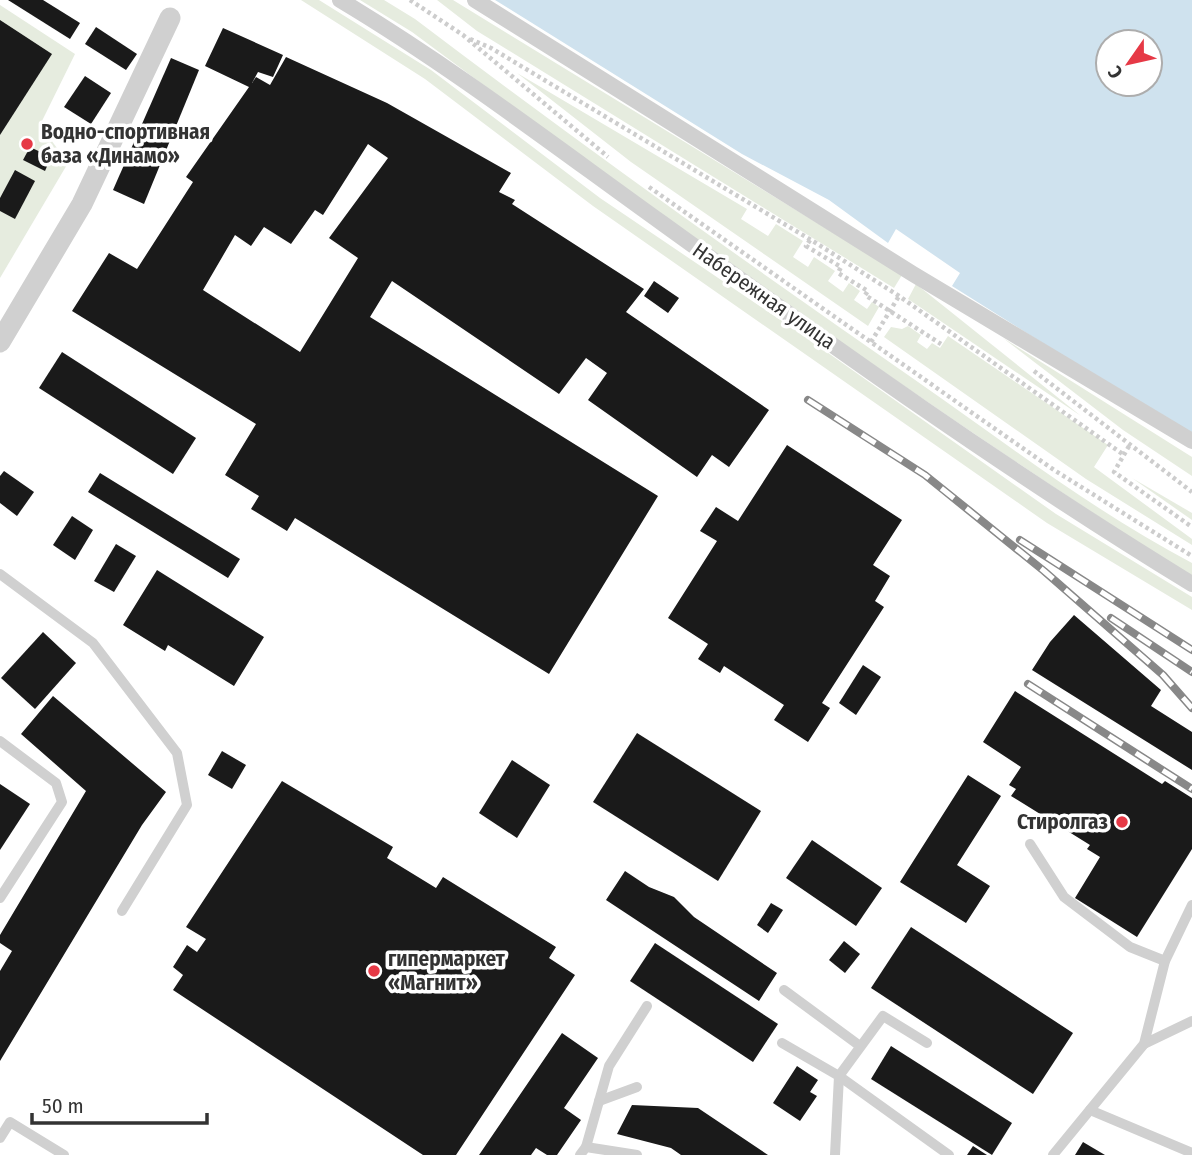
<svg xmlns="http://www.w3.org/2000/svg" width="1192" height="1155" viewBox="0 0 1192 1155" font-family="'Fira Sans Condensed',sans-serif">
<rect width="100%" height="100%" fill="#fff"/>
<g fill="#e6ecdf">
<polygon points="301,0 319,0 431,70 600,198 807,338 1056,514 1192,597 1192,610 1047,523 593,206 425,79"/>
<path d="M360,0H384L415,19C580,144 748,264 918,382C1007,444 1095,512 1192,563V577C924,406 666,221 412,32Z"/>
<polygon points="437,0 453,0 902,275 894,288 477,31"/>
<polygon points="0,5 75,54 40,125 68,163 0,278"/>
<polygon points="517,73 747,209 741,219 768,236 776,224 803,241 793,257 808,267 814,257 835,271 828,281 843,292 849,283 860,291 854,300 867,309 872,302 879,307 868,326 631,162"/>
<polygon points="916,284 1081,416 908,299"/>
<polygon points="908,326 921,335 917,342 927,349 932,343 940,348 948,336 1108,445 1094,467 1192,539 1192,545 1086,479 884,337 891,327 902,329"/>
<polygon points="1003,338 1192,457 1192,476 1123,430"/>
<polygon points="1132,478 1192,513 1192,520"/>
</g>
<path fill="#cfe2ee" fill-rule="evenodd" d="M495,0H1192V437L952,286L960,273L896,229L888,243L829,200L742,154ZM1108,42H1150V84H1108Z"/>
<g fill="#1a1a1a" fill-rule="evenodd">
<polygon points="8,0 43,0 80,23 70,39"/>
<polygon points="0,20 52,54 0,135"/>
<polygon points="96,27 137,54 126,70 85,44"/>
<path d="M223,28L283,55L273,77L258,72L252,83L256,77L270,85L286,57L387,103L511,173L499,192L515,200L512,204L644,289L626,312L769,410L729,467L712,455L697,477L588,400L607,373L586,358L559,394L392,281L370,317L658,496L549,674L295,518L287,531L251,509L259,496L225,475L256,424L72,311L109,253L137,269L193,182L186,177L249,87L205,66ZM368,144L388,158L329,238L358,258L300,352L203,290L235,235L251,246L264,227L291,244L315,210L323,215Z"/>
<polygon points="171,58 199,70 144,204 113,190"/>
<polygon points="85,76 111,93 91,124 64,107"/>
<polygon points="30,147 51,157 45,171 23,160"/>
<polygon points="15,170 35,181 15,219 0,211 0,198"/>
<polygon points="654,281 679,298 668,313 644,296"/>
<polygon points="62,352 196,438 173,474 39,388"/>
<polygon points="787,445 902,520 873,565 890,576 875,601 884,607 822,703 830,708 808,742 774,720 784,705 724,666 720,673 698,659 708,644 668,618 717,541 700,531 716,507 738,521"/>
<polygon points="4,471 34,492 17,516 0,503 0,476"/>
<polygon points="100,473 240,559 228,578 88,492"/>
<polygon points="72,516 93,530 75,560 53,545"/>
<polygon points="116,544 136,556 114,592 94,581"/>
<polygon points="157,570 264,637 234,686 168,645 165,651 123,625"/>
<polygon points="1074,615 1161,690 1151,706 1192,732 1192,770 1032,670 1050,642"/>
<polygon points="43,632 76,663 35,709 1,678"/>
<polygon points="863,665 881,677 856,715 839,703"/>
<polygon points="1015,691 1162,784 1165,781 1192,798 1192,849 1137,937 1075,898 1100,857 1087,849 1090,845 1011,796 1016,789 1009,785 1021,767 983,742"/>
<polygon points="53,696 166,792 142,825 0,1061 0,971 12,951 0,943 0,935 86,791 21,734"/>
<polygon points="637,733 761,811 718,881 593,802"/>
<polygon points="222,751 246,765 232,789 208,775"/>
<polygon points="512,760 550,785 517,838 479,813"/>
<polygon points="968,775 1001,796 957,865 990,886 966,923 900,882"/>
<polygon points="282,781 393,847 387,858 436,888 443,877 556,947 549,958 575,975 456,1155 423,1155 173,990 183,975 173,967 187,945 197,952 206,939 186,927"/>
<polygon points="0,784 30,804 0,850"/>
<polygon points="812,840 882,888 856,926 786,878"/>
<polygon points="625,871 649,887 674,897 694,917 777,973 759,1001 606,900"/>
<polygon points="771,903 783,910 768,933 757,925"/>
<polygon points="911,927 1073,1033 1033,1094 871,988"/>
<polygon points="844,941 860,954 845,973 829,960"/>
<polygon points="655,943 778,1024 753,1062 630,981"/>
<polygon points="562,1033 598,1058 564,1108 581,1120 557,1155 547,1155 536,1148 531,1155 479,1155"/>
<polygon points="891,1046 1012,1123 992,1155 871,1079"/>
<polygon points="797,1066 818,1080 810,1092 817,1096 800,1121 773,1103"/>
<polygon points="632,1105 698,1108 768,1155 681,1155 671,1148 617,1134"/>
<polygon points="1083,1142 1105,1155 1075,1155"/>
<polygon points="973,1146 987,1155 967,1155"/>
</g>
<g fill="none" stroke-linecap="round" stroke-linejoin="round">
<g stroke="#cdcdcd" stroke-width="4.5" stroke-dasharray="3.5 3.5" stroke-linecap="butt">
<polyline points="410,0 463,35 608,157"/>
<polyline points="470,39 491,48 816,243 899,296 1124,455"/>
<polyline points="649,187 1054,470 1192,556"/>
<polyline points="810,240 806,246 841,267 838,273 868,291 865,295 941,344"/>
<polyline points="871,342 899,296"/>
<polyline points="1034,371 1192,492"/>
<polyline points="1129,446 1114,472 1192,527"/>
</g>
<g stroke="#d0d0d0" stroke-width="10">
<polyline points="0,574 93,643 177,753 187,805 122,911"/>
<polyline points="0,741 56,783 62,802 0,898"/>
<polyline points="1030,844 1064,897 1130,947 1165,961"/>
<polyline points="784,990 860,1046"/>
<polyline points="782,1043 839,1076 949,1155"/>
<polyline points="1144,1044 1192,1021"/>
<polyline points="599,1101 637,1087"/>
<polyline points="1090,1110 1192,1153"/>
<polyline points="0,1138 10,1122 64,1155"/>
<polyline points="586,1147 609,1066 647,1006"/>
<polyline points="580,1155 586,1147 637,1155"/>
<polyline points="835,1155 839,1076 883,1016 927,1043"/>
<polyline points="1053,1155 1144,1044 1165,961 1192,905"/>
</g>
<g stroke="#d0d0d0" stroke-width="16">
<path d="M340,0C452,67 556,147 662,223C835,348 1010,473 1192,584"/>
<polyline points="475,0 913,274 1192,441"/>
</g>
<polyline stroke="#d0d0d0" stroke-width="21" points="0,342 82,204 170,18"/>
<defs>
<g id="rail">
<polyline points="808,400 925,475 1044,571 1163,675 1192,708"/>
<polyline points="1020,540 1192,650"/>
<polyline points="1111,618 1192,672"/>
<polyline points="1028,684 1192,789"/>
</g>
</defs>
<use href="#rail" stroke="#888" stroke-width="8"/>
<use href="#rail" stroke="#fff" stroke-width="5" stroke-dasharray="16" stroke-linecap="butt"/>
</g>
<g fill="#e63946" stroke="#fff" stroke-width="2.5">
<circle cx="27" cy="144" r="7"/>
<circle cx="1122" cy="822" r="7"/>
<circle cx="374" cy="971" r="7"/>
</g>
<g text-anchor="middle" stroke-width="7" stroke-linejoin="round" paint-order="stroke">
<g font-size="21" font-weight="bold" fill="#333" stroke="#fff" text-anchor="start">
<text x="41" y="139">Водно-спортивная<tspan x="41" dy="24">база «Динамо»</tspan></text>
<text x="1108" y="829" text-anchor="end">Стиролгаз</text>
<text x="388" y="966">гипермаркет<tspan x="388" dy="24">«Магнит»</tspan></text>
</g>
<g font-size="21" fill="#333" stroke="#fff">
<text transform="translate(764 296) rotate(35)" y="7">Набережная улица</text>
</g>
</g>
<g transform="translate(1129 63) rotate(236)"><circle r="33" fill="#ffffff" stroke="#adadad" stroke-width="2"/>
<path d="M0-5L12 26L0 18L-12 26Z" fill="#e63946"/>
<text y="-10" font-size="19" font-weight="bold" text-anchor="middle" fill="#333333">С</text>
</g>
<path d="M32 1113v10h175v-10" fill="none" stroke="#333333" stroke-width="3.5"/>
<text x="42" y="1113" font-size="21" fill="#333333" stroke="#ffffff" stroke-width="5" paint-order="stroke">50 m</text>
</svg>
